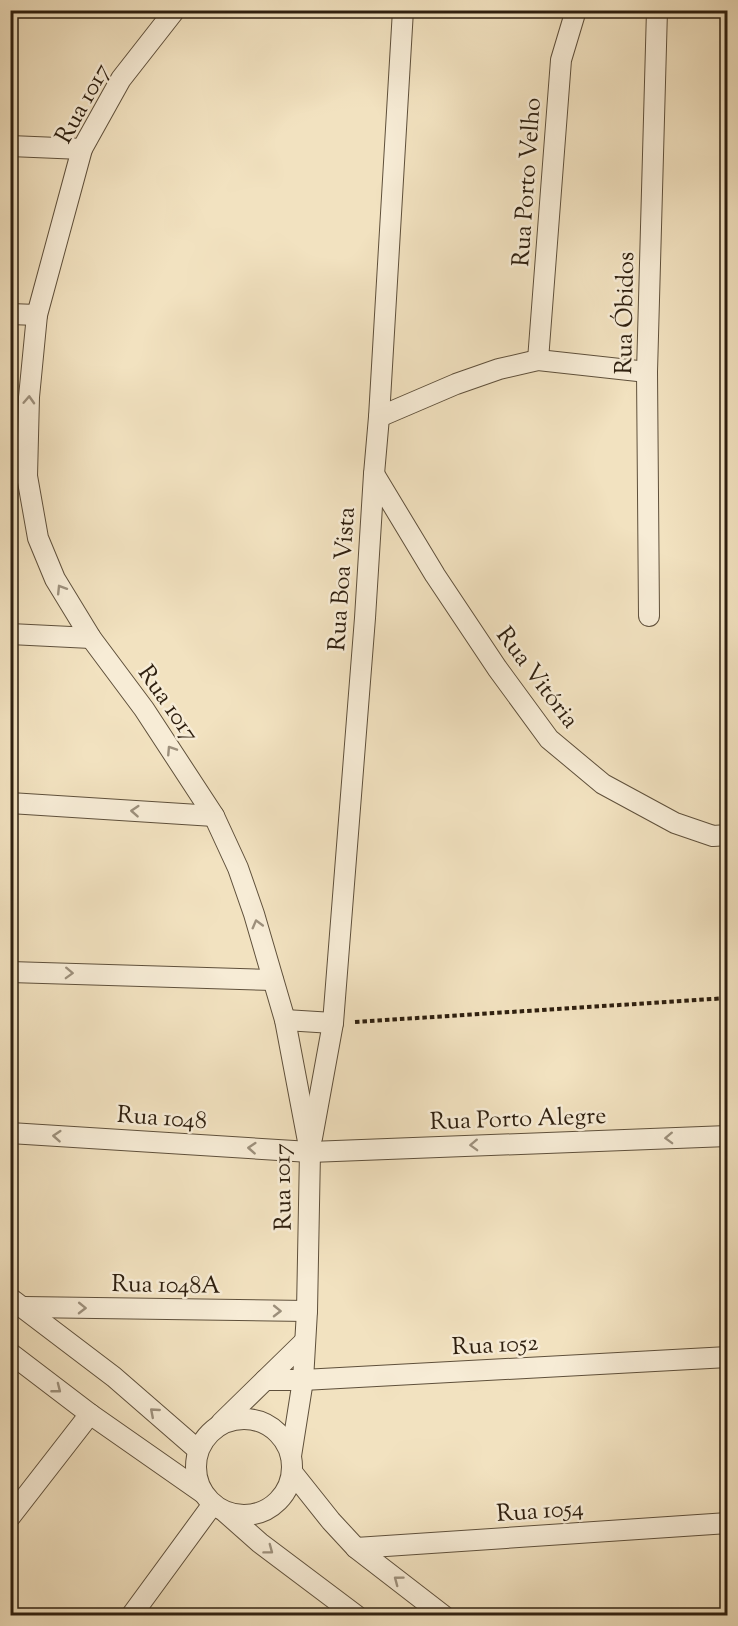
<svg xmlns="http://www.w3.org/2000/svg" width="738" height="1626" viewBox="0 0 738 1626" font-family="'Sorts Mill Goudy',serif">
<rect width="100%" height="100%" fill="#f2e2c0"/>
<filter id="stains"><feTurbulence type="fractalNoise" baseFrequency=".00333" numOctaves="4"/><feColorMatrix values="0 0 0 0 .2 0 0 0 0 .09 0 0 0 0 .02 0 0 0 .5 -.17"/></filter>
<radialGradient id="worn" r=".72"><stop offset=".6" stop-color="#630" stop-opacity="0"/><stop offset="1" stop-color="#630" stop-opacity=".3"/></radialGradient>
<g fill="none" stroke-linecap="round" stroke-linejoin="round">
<defs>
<g id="street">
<polyline points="175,10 121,79 82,149 37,315 29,397 27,476 38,538 55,579 91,638 144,709 214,816 238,868 254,914 285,1020 310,1152 307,1311 303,1380 291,1456"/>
<polyline points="10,146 82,149"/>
<polyline points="10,314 37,315"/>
<polyline points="538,360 561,60 576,10"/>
<polyline points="379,417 456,384 499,369 538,360 647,372"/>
<polyline points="374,474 435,575 497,668 549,739 603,784 675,823 713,836 728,835"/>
<polyline points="649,616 647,372 657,10"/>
<polyline points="10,634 91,638"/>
<polyline points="10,803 214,816"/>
<polyline points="10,972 273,980"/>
<polyline points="285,1020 333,1023"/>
<polyline points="10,1133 310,1152 728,1136"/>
<polyline points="312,1138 333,1023 365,618 374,474 379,417 403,10"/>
<polyline points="10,1298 114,1377 198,1450"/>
<polyline points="24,1307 307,1311"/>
<polyline points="10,1353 90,1414 203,1493"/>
<polyline points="265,1380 303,1380 728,1357"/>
<circle cx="244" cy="1467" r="48"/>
<polyline points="221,1423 305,1341"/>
<polyline points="292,1472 331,1521 356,1548 444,1616"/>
<polyline points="225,1512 260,1543 357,1616"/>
<polyline points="10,1517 90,1414"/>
<polyline points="356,1548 728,1523"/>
<polyline points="131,1616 213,1504"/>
</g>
</defs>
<use href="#street" stroke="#5f503b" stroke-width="22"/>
<polyline stroke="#2e1f0f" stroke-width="4" stroke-dasharray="4.5 3" stroke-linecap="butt" points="355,1022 728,998"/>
<use href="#street" stroke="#f7ecd6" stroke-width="20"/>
</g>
<defs><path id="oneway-chevron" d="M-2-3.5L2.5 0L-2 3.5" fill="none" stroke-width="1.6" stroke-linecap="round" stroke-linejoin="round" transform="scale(1.5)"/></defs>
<g stroke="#9d907c">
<use href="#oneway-chevron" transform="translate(29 400) rotate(-87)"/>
<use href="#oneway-chevron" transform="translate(61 589) rotate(-122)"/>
<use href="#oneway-chevron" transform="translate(171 750) rotate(-123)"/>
<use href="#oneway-chevron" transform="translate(135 811) rotate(-176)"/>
<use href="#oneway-chevron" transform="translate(257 924) rotate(-105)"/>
<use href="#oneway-chevron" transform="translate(69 973) rotate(2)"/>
<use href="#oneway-chevron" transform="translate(57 1136) rotate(-176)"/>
<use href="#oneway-chevron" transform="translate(669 1138) rotate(178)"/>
<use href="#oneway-chevron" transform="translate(474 1145) rotate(178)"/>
<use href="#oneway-chevron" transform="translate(252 1148) rotate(-176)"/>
<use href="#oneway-chevron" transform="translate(82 1308) rotate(1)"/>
<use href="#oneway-chevron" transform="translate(277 1311) rotate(1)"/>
<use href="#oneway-chevron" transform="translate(57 1389) rotate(38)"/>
<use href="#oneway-chevron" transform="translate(154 1412) rotate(-139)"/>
<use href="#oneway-chevron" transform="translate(269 1550) rotate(37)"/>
<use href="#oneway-chevron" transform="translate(398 1580) rotate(-143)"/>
</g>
<g text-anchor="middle" stroke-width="5" stroke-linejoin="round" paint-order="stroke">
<g font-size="24" fill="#2e1f0f" stroke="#f7ecd6">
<text transform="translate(82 103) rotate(-61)" y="8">Rua 1017</text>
<text transform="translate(526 182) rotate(-86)" y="8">Rua Porto Velho</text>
<text transform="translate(624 313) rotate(-89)" y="8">Rua Óbidos</text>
<text transform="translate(341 579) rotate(-86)" y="8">Rua Boa Vista</text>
<text transform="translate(538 677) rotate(53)" y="8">Rua Vitória</text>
<text transform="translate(169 703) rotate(55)" y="8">Rua 1017</text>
<text transform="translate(162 1117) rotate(4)" y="8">Rua 1048</text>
<text transform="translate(518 1118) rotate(-2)" y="8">Rua Porto Alegre</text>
<text transform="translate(282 1187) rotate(-91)" y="8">Rua 1017</text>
<text transform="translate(166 1284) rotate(1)" y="8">Rua 1048A</text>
<text transform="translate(495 1344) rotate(-3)" y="8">Rua 1052</text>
<text transform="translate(540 1510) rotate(-4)" y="8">Rua 1054</text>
</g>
</g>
<rect width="738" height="1626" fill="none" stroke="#f2e2c0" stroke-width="36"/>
<rect x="12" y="12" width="714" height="1602" fill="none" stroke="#2e1f0f" stroke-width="3"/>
<rect x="18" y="18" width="702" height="1590" fill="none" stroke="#2e1f0f" stroke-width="1.5"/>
<rect width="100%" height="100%" filter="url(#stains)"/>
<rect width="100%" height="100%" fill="url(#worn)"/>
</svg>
